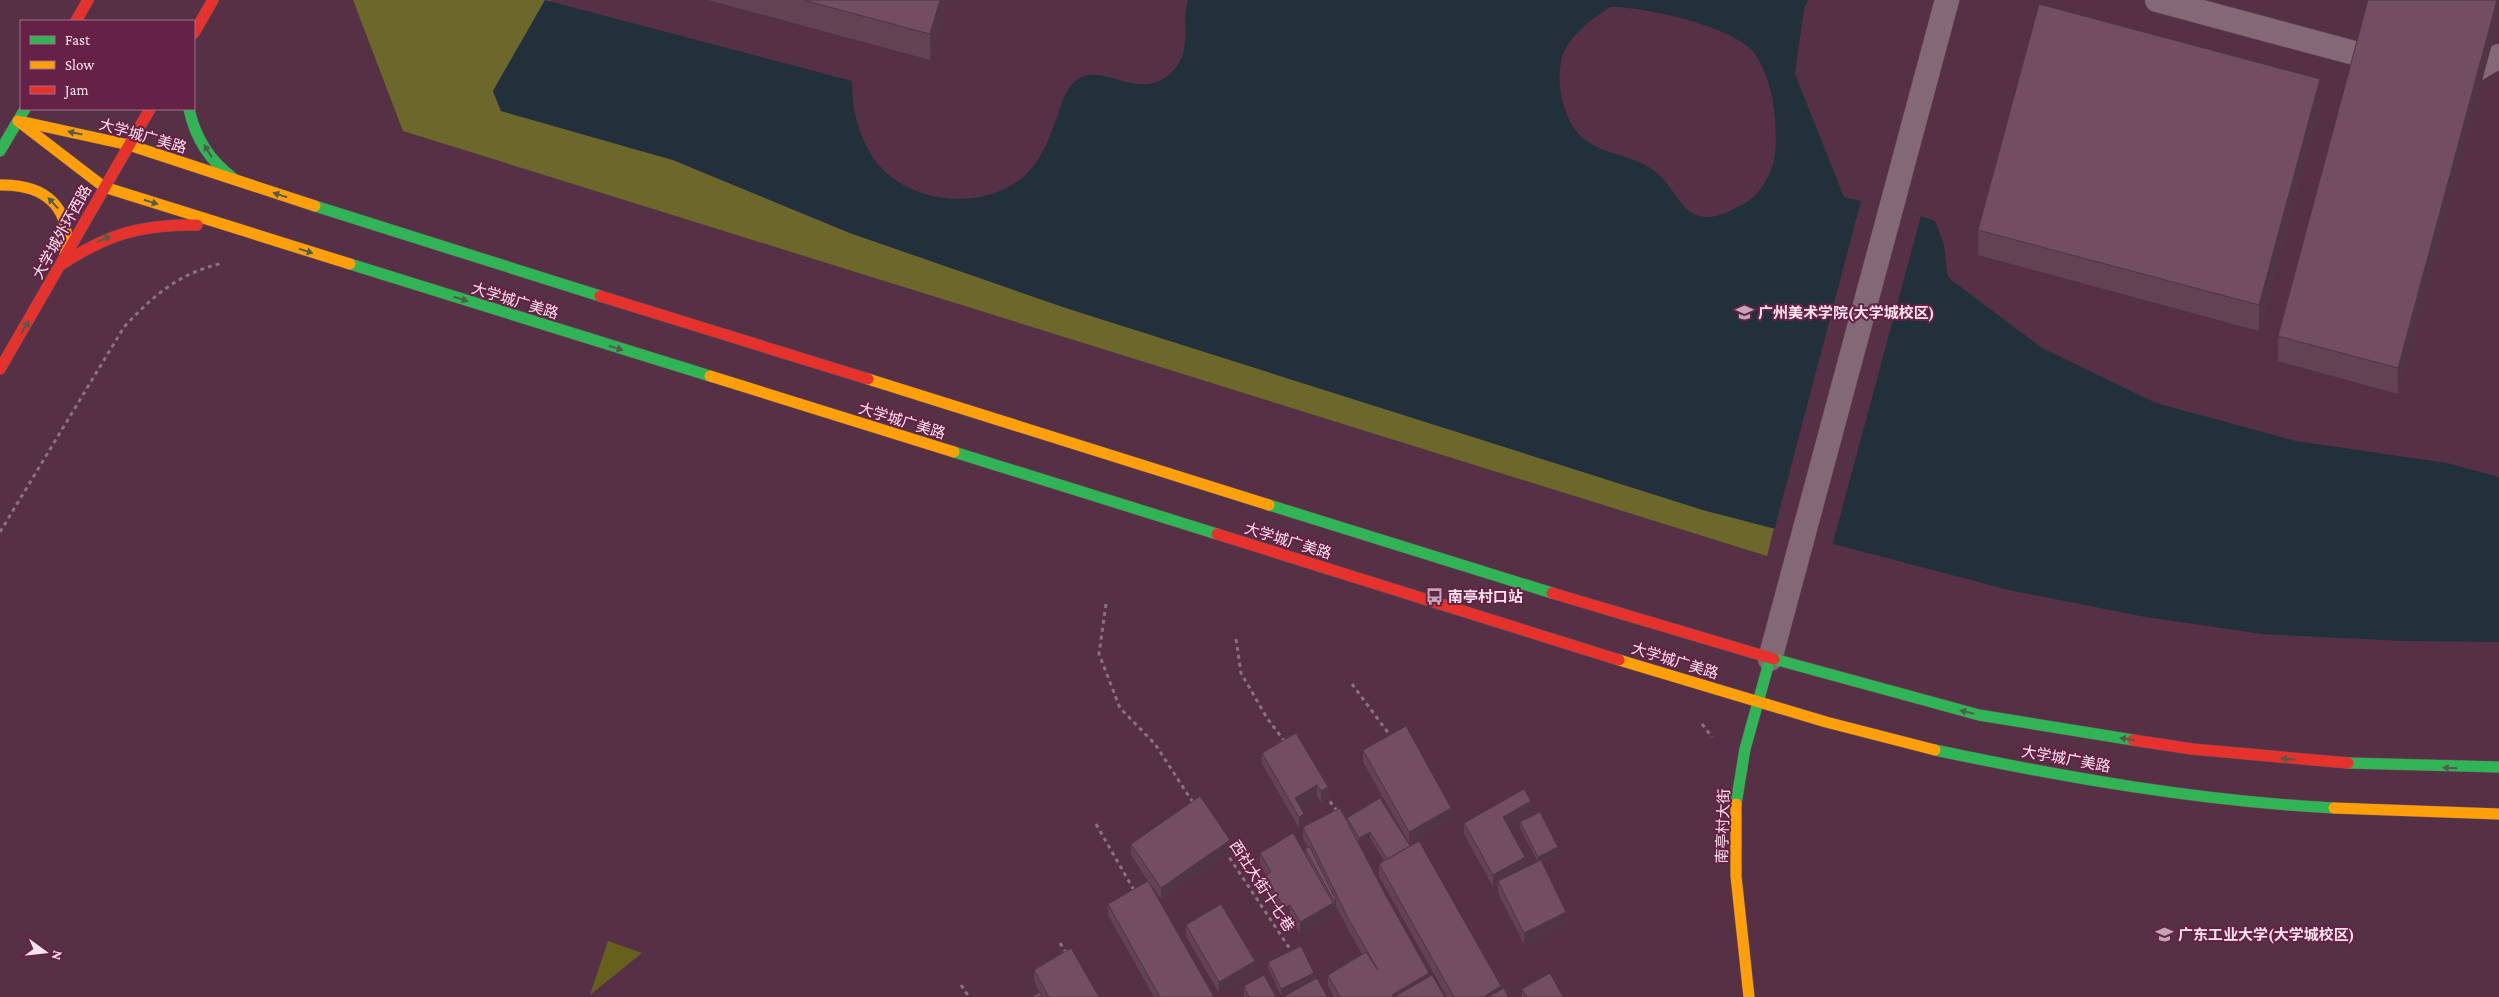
<svg xmlns="http://www.w3.org/2000/svg" width="2499" height="997" viewBox="0 0 2499 997" font-family="'Crimson Pro','Noto Sans SC',serif">
<rect width="100%" height="100%" fill="#563145"/>
<polygon fill="#65611d" points="608,941 642,953 590,995"/>
<polygon fill="#6c672a" points="353,0 553,0 545,1 493,91 501,111 673,160 850,233 1066,308 1703,510 1774,528 1767,556 403,131"/>
<path fill="#21303b" fill-rule="evenodd" d="M545,0L852,81C852,111 859,139 877,163C910,204 982,211 1022,178C1041,162 1049,140 1057,117C1061,106 1065,91 1073,83C1101,56 1137,106 1172,72C1194,50 1180,25 1188,0H1808L1804,9L1795,74L1844,197L1921,216L1935,221L1944,245L1947,273L1950,279L2042,348L2156,403L2296,441L2447,463L2499,477V642L2404,641L2262,634L2140,616L2009,590L1703,510L1066,308L850,233L673,160L501,111L493,91ZM1610,7C1642,6 1737,27 1755,54C1768,73 1773,96 1775,118C1776,141 1778,160 1766,180C1756,198 1748,202 1730,211C1680,234 1681,186 1650,168C1630,155 1603,154 1584,139C1562,122 1552,73 1566,48C1576,30 1594,18 1610,7Z"/>
<polygon fill="#563145" points="1861,201 1921,216 1832,546 1774,531"/>
<g fill="none" stroke-linecap="round" stroke-linejoin="round">
<defs>
<g id="lane">
<polyline points="2157,0 2384,61"/>
<polyline points="2456,75 2472,72 2499,56"/>
<polyline points="1770,659 1947,0"/>
</g>
<g id="fast">
<path d="M189,109C195,137 210,161 233,178"/>
<polyline points="0,151 25,109"/>
<polyline points="315,206 600,296"/>
<polyline points="350,264 710,376"/>
<polyline points="954,452 1217,534"/>
<polyline points="1269,505 1552,593"/>
<polyline points="1774,659 1979,715 2133,740"/>
<path d="M1935,750C2067,778 2200,801 2334,808"/>
<polyline points="2348,763 2499,767"/>
<polyline points="1736,804 1745,749 1770,659"/>
</g>
<g id="slow">
<polyline points="18,121 104,187 350,264"/>
<polyline points="24,122 129,145 315,206"/>
<path d="M0,185C46,184 73,208 65,255"/>
<polyline points="710,376 954,452"/>
<polyline points="868,379 1269,505"/>
<polyline points="1619,660 1826,722 1935,750"/>
<polyline points="1736,804 1736,876 1749,997"/>
<polyline points="2334,808 2499,814"/>
</g>
<g id="jam">
<polyline points="76,21 88,0"/>
<polyline points="194,33 213,0"/>
<path d="M62,264C108,234 142,224 197,225"/>
<polyline points="600,296 868,379"/>
<polyline points="0,369 150,109"/>
<polyline points="1217,534 1619,660"/>
<polyline points="1552,593 1774,659"/>
<polyline points="2133,740 2192,749 2348,763"/>
</g>
</defs>
<use href="#lane" stroke="#6b4e5d" stroke-width="25"/>
<use href="#fast" stroke="#6b4e5d" stroke-width="12"/>
<use href="#slow" stroke="#6b4e5d" stroke-width="12"/>
<use href="#jam" stroke="#6b4e5d" stroke-width="12"/>
<g stroke="#8a717d" stroke-width="3" stroke-dasharray="4 4" stroke-linecap="butt">
<path d="M0,532L124,327C154,295 179,273 223,263"/>
<polyline points="1106,604 1099,654 1120,708 1155,744 1194,804"/>
<polyline points="1236,639 1241,673 1267,718 1285,742"/>
<polyline points="1352,684 1392,738"/>
<polyline points="1702,724 1712,737"/>
<polyline points="1325,795 1338,812"/>
<polyline points="1096,824 1135,892"/>
<polyline points="1225,851 1292,952"/>
<polyline points="1060,943 1067,954"/>
<polyline points="961,985 969,997"/>
</g>
<use href="#lane" stroke="#836875" stroke-width="24"/>
<use href="#fast" stroke="#30b455" stroke-width="11"/>
<use href="#slow" stroke="#ff9f0a" stroke-width="11"/>
<use href="#jam" stroke="#e5322d" stroke-width="11"/>
</g>
<g fill="#634254">
<polygon points="708,0 946,0 930,60"/>
<polygon points="2499,0 2398,394 2278,361 2278,336"/>
<polygon points="2320,104 2259,331 1978,255 1978,230"/>
<polygon points="1296,733 1328,798 1321,802 1317,796 1300,806 1304,826 1299,828 1262,764 1262,753"/>
<polygon points="1363,750 1451,819 1409,843 1363,762"/>
<polygon points="1531,813 1508,826 1525,868 1538,862 1520,828 1520,822 1558,853 1541,862 1566,923 1524,944 1498,893 1498,884 1493,887 1464,834 1464,823"/>
<polygon points="1347,818 1410,846 1501,990 1508,997 1447,997 1379,876 1379,864 1384,861 1370,838 1359,844 1386,896 1429,977 1445,997 1334,997 1328,986 1328,975 1362,954 1348,929 1336,906 1334,907 1333,904 1333,915 1300,934 1290,916 1284,920 1265,887 1265,876 1266,875 1260,864 1260,853 1305,855 1305,849 1308,848 1303,838 1303,827 1347,821"/>
<polygon points="1131,844 1230,852 1161,899 1150,883 1214,997 1154,997 1108,915 1108,904 1148,881 1131,855"/>
<polygon points="1186,925 1255,972 1219,993 1186,936"/>
<polygon points="1268,962 1314,979 1281,995 1268,968"/>
<polygon points="1034,970 1099,997 1042,997 1034,981"/>
<polygon points="1244,986 1276,997 1244,997"/>
<polygon points="1522,989 1563,997 1522,997"/>
</g>
<g fill="#503645">
<polygon points="940,0 946,0 930,60 930,34"/>
<polygon points="2497,0 2499,0 2499,18 2398,394 2398,368"/>
<polygon points="2320,79 2320,104 2259,331 2259,305"/>
<polygon points="1317,785 1317,796 1295,809 1295,798"/>
<polygon points="1328,787 1328,798 1321,802 1321,791"/>
<polygon points="1531,801 1531,813 1503,829 1503,817"/>
<polygon points="1451,808 1451,819 1409,843 1409,832"/>
<polygon points="1304,814 1304,826 1299,828 1299,817"/>
<polygon points="1370,832 1370,838 1359,844 1359,838"/>
<polygon points="1230,840 1230,852 1161,899 1161,888"/>
<polygon points="1558,847 1558,853 1538,863 1538,857"/>
<polygon points="1525,857 1525,869 1498,881 1498,884 1493,887 1493,875"/>
<polygon points="1336,900 1336,906 1334,907 1334,901"/>
<polygon points="1333,903 1333,915 1300,934 1300,922"/>
<polygon points="1290,905 1290,916 1284,920 1284,908"/>
<polygon points="1566,912 1566,923 1524,944 1524,933"/>
<polygon points="1255,961 1255,972 1219,993 1219,982"/>
<polygon points="1314,973 1314,979 1281,995 1281,989"/>
<polygon points="1429,973 1429,985 1394,997 1392,997 1392,995"/>
<polygon points="1501,986 1501,997 1483,997"/>
</g>
<g fill="#734d62" stroke="#503645">
<polygon points="803,0 940,0 930,34"/>
<polygon points="2368,0 2497,0 2398,368 2278,336"/>
<polygon points="2039,4 2320,79 2259,305 1978,230"/>
<polygon points="1406,726 1451,808 1409,832 1363,750"/>
<polygon points="1296,733 1328,787 1321,791 1317,785 1295,798 1304,814 1299,817 1262,753"/>
<polygon points="1524,789 1531,801 1503,817 1525,857 1493,875 1464,823"/>
<polygon points="1200,796 1230,840 1161,888 1131,844"/>
<polygon points="1380,798 1410,846 1387,859 1370,832 1359,838 1347,818"/>
<polygon points="1340,808 1386,896 1429,973 1392,995 1393,997 1340,997 1328,975 1366,952 1378,970 1348,918 1303,827"/>
<polygon points="1540,812 1558,847 1538,857 1520,822"/>
<polygon points="1293,833 1333,903 1300,922 1290,905 1284,908 1265,876 1271,872 1260,853"/>
<polygon points="1419,841 1501,986 1483,997 1454,997 1379,864"/>
<polygon points="1310,847 1336,900 1334,901 1305,849"/>
<polygon points="1541,860 1566,912 1524,933 1498,881"/>
<polygon points="1148,881 1214,997 1160,997 1108,904"/>
<polygon points="1221,904 1255,961 1219,982 1186,925"/>
<polygon points="1301,946 1314,973 1281,989 1268,962"/>
<polygon points="1071,948 1099,997 1049,997 1034,970"/>
<polygon points="1550,973 1563,997 1527,997 1522,989"/>
<polygon points="1264,975 1276,997 1249,997 1244,986"/>
<polygon points="1432,975 1445,997 1394,997"/>
<polygon points="1317,978 1327,997 1283,997"/>
<polygon points="1504,988 1508,997 1488,997"/>
<polygon points="1040,992 1042,997 1031,997"/>
</g>
<defs><path id="oneway-solid" d="M-6-.8H1V-3.2L6.5 0L1 3.2V.8H-6Z" transform="scale(1.25)"/></defs>
<g fill="#505c4c">
<use href="#oneway-solid" transform="translate(75 133) rotate(-168)"/>
<use href="#oneway-solid" transform="translate(208 151) rotate(-122)"/>
<use href="#oneway-solid" transform="translate(280 195) rotate(-163)"/>
<use href="#oneway-solid" transform="translate(151 202) rotate(18)"/>
<use href="#oneway-solid" transform="translate(53 203) rotate(-133)"/>
<use href="#oneway-solid" transform="translate(104 239) rotate(-24)"/>
<use href="#oneway-solid" transform="translate(306 251) rotate(17)"/>
<use href="#oneway-solid" transform="translate(461 299) rotate(17)"/>
<use href="#oneway-solid" transform="translate(25 327) rotate(-59)"/>
<use href="#oneway-solid" transform="translate(616 348) rotate(17)"/>
<use href="#oneway-solid" transform="translate(1967 712) rotate(-167)"/>
<use href="#oneway-solid" transform="translate(2127 739) rotate(-171)"/>
<use href="#oneway-solid" transform="translate(2288 759) rotate(-175)"/>
<use href="#oneway-solid" transform="translate(2450 768) rotate(-179)"/>
</g>
<defs>
<symbol id="university-bare" viewBox="-9 -9 18 18"><path d="M0-5L7-2L0 1L-7-2ZM-4 1L0 2.5L4 1V4Q0 6-4 4Z" fill="#c3a5b3" stroke="#652246" stroke-width="2.5" paint-order="stroke"/></symbol>
<symbol id="bus-bare" viewBox="-9 -9 18 18"><path d="M-5-6H5V4H4V6H2V4H-2V6H-4V4H-5ZM-3.5-4V0h7V-4ZM-3.5 1.2v1.5H-2V1.2ZM2 1.2v1.5H3.5V1.2Z" fill="#c3a5b3" stroke="#652246" stroke-width="2.5" paint-order="stroke"/></symbol>
</defs>
<g fill-rule="evenodd">
<use href="#university-bare" x="1732" y="300" width="25" height="25"/>
<use href="#bus-bare" x="1422" y="584" width="25" height="25"/>
<use href="#university-bare" x="2152" y="922" width="25" height="25"/>
</g>
<g text-anchor="middle" stroke-width="4" stroke-linejoin="round" paint-order="stroke">
<g font-size="15" fill="#fde3ee" stroke="#652246">
<text transform="translate(143 136) rotate(16)" y="5">大学城广美路</text>
<text transform="translate(62 232) rotate(-61)" y="5">大学城外环西路</text>
<text transform="translate(515 301) rotate(17)" y="5">大学城广美路</text>
<text transform="translate(902 421) rotate(17)" y="5">大学城广美路</text>
<text transform="translate(1288 541) rotate(17)" y="5">大学城广美路</text>
<text transform="translate(1675 661) rotate(17)" y="5">大学城广美路</text>
<text transform="translate(2066 759) rotate(10)" y="5">大学城广美路</text>
<text transform="translate(1723 826) rotate(-88)" y="5">南亭村大街</text>
<text transform="translate(1262 886) rotate(57)" y="5">西社大街十七巷</text>
</g>
<g font-size="15" font-weight="bold" fill="#fde3ee" stroke="#652246" text-anchor="start">
<text x="1758" y="318">广州美术学院(大学城校区)</text>
<text x="1448" y="602">南亭村口站</text>
<text x="2178" y="940">广东工业大学(大学城校区)</text>
</g>
</g>
<rect x="20" y="20" width="175" height="90" fill="#652246" stroke="#a26f89"/>
<rect x="30" y="36" width="25" height="8" fill="#30b455" stroke="#a26f89"/>
<text x="65" y="45" font-size="15" fill="#fde3ee">Fast</text>
<rect x="30" y="61" width="25" height="8" fill="#ff9f0a" stroke="#a26f89"/>
<text x="65" y="70" font-size="15" fill="#fde3ee">Slow</text>
<rect x="30" y="86" width="25" height="8" fill="#e5322d" stroke="#a26f89"/>
<text x="65" y="95" font-size="15" fill="#fde3ee">Jam</text>
<g transform="translate(45 952) rotate(105)" stroke="#652246" stroke-width="4" paint-order="stroke">
<path d="M0-4L9 19L0 12L-9 19Z" fill="#fde3ee"/>
<text y="-8" font-size="14" font-weight="bold" text-anchor="middle" fill="#fde3ee">N</text>
</g>
</svg>
